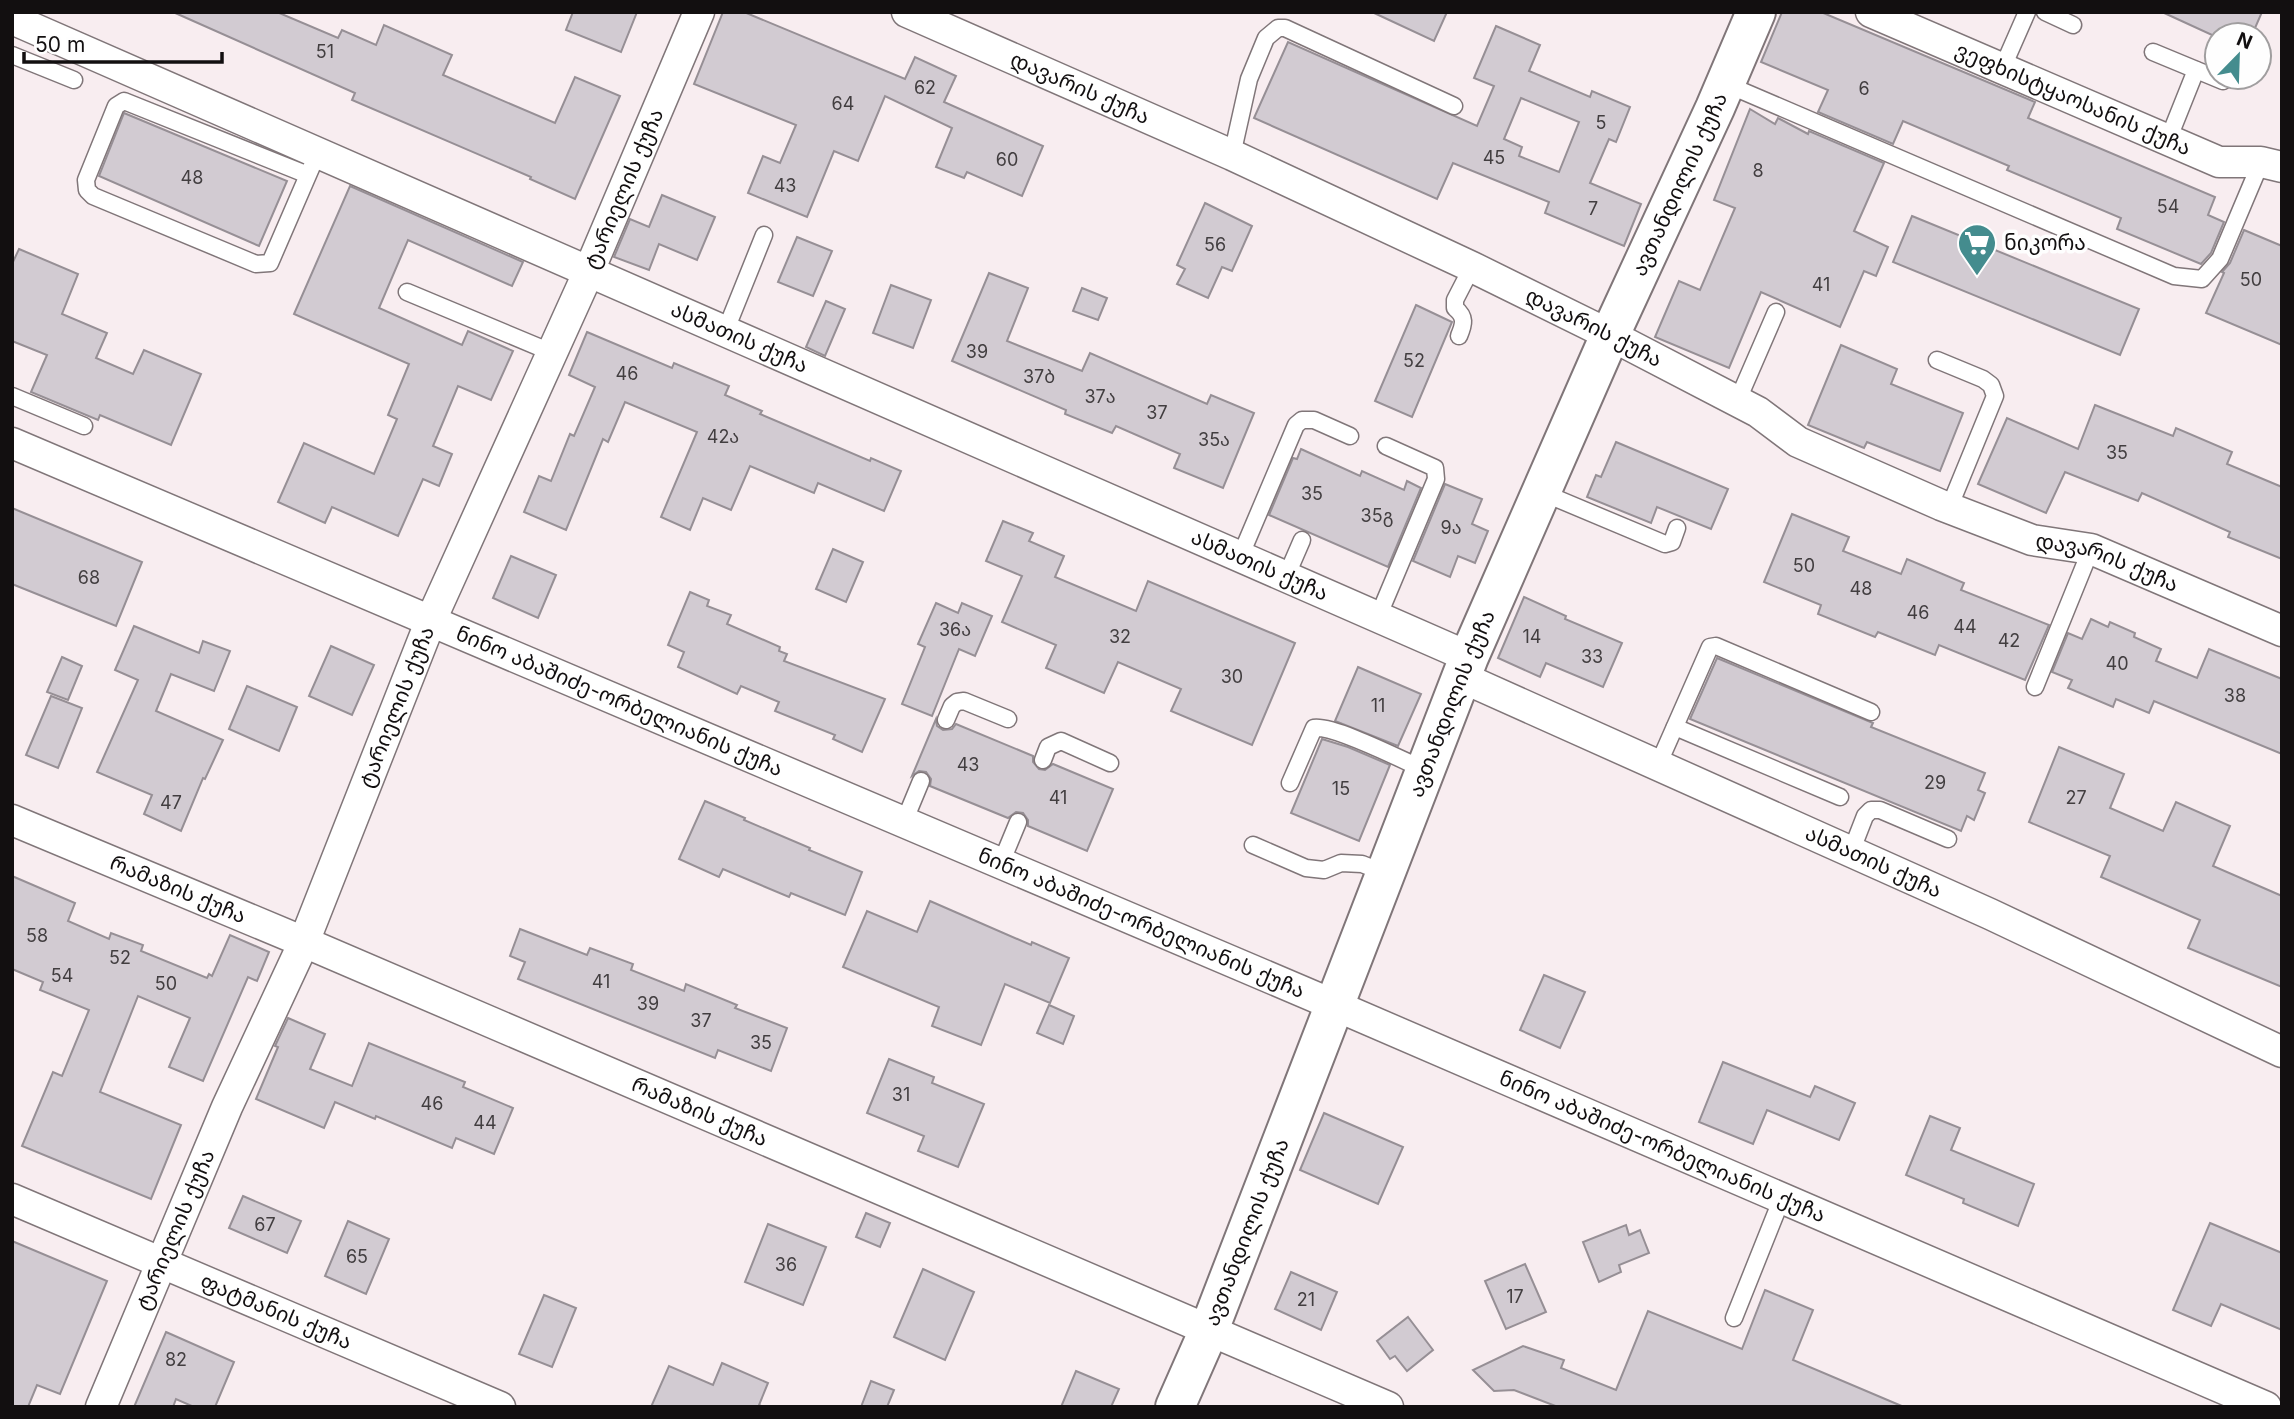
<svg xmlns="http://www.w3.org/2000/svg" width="2294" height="1419" viewBox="0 0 2294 1419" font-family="Inter,'Noto Sans Georgian',sans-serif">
<rect width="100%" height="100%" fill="#f8edf0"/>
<g fill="#d2cbd2" stroke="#968f95" stroke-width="2" fill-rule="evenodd">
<polygon points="173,12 277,12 338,38 342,30 376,45 384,25 452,55 443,75 555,123 575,77 620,96 575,199 530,179 531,177 352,100 355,93"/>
<polygon points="573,12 637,12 621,52 566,30"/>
<polygon points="723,12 744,12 905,79 915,57 956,76 944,102 1043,146 1022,196 967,172 964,178 936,167 952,128 885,96 858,161 834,151 807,217 748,193 763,156 780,163 796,125 694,84"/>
<polygon points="1372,12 1447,12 1434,41"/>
<polygon points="1782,12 1821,12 2035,102 2028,118 2215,197 2208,215 2224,222 2211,253 2201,264 2117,229 2121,218 2007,170 2009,166 1903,121 1893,144 1818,112 1828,90 1761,62"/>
<polygon points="2162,12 2262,12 2252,35 2212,35"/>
<path d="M1496,26L1540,45L1529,71L1590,97L1592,91L1630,107L1616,142L1609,139L1590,183L1641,204L1624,246L1545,213L1549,202L1453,163L1437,199L1254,118L1288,42L1477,126L1494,86L1474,78ZM1521,98L1579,122L1559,172L1519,156L1522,147L1504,139Z"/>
<polygon points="1750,109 1775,124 1778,118 1808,134 1809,131 1884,163 1854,231 1888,247 1876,276 1864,271 1840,327 1761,292 1729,368 1655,337 1679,281 1700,290 1735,208 1714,200"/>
<polygon points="124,113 287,181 259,246 99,176"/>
<polygon points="350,186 523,262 512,286 408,240 379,308 462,345 468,331 513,351 491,400 458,386 433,446 452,454 439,486 423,479 398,536 332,507 325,523 278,502 304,443 374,474 397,419 388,415 409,364 294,314"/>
<polygon points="662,195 715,217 697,260 659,244 649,270 614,257 630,219 649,227"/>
<polygon points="1205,203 1252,226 1232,271 1222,267 1208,298 1177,284 1185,269 1177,265"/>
<polygon points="1912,216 2139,309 2120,355 1893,262"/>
<polygon points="2244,230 2282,246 2282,345 2206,313 2224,273 2222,272 2230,263"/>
<polygon points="797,237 832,251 813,296 778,282"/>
<polygon points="19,249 78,274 62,314 107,333 96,358 133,374 144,350 201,374 171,445 100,415 98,420 31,392 47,355 12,341 12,264"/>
<polygon points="989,273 1028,288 1007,341 1082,371 1090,353 1207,404 1211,395 1254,413 1223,488 1174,468 1180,454 1116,426 1112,433 1065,414 1066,410 952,361"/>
<polygon points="891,285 931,300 913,348 873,333"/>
<polygon points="1082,288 1107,298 1098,320 1073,311"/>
<polygon points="826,301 845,309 825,356 806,347"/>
<polygon points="1416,305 1452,322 1412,417 1375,401"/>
<polygon points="587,332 672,368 674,363 729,386 725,395 762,411 760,414 870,461 871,458 901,471 884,511 818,483 814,493 750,466 731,510 703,498 690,530 661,517 697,432 625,402 608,442 603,439 566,530 524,512 539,476 551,481 570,434 574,436 595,387 569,375"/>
<polygon points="1841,345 1897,369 1891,384 1963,413 1940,471 1867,442 1864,448 1808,425"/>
<polygon points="2095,405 2173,436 2176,428 2232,452 2227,464 2282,487 2282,559 2228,537 2230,532 2142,493 2138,501 2065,472 2046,513 1978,484 2007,418 2078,449"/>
<polygon points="1616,442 1728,489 1711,529 1657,507 1651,523 1587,497 1596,475 1601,477"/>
<polygon points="1301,449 1360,476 1362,471 1404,490 1407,481 1421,488 1388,567 1269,515 1293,458 1297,459"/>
<polygon points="1445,484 1482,499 1472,524 1488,531 1475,563 1458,556 1450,577 1413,561"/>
<polygon points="12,508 142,562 116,626 12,584"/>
<polygon points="1792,514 1849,537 1843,551 1901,574 1907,559 1964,583 1961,590 2049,625 2025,680 1939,645 1935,655 1878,632 1875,637 1818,614 1821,605 1764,582"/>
<polygon points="1003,521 1033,533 1029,541 1064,556 1055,577 1136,611 1148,581 1295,643 1252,745 1171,711 1181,689 1118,662 1104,693 1046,668 1056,645 1002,622 1022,576 986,561"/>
<polygon points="833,549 863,562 846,602 816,589"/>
<polygon points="511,556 556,575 538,618 493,598"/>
<polygon points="690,592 709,600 707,606 731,615 727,624 780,647 779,651 787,654 784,661 885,699 862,752 833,739 835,735 775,711 779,702 741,686 737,694 678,667 684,652 668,645"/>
<polygon points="1524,597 1566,616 1565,619 1622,643 1603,687 1546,663 1540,677 1498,658"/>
<polygon points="936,603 958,613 962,603 992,616 975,656 959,649 932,716 902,704 925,647 918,644"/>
<polygon points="2091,619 2108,627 2110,622 2135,633 2134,637 2161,649 2156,661 2197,678 2209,649 2282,679 2282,754 2154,701 2149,713 2116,699 2113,707 2068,688 2072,680 2052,672 2068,633 2082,639"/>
<polygon points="134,626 199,653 203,641 230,651 214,691 171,674 156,711 223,740 205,779 203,778 181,831 144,814 152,795 97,772 138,680 115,670"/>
<polygon points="331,646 374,665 352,715 309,696"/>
<polygon points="62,657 82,666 68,700 47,692"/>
<polygon points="1717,658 1873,723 1871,727 1985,773 1978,790 1985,793 1974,820 1967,816 1961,831 1690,719"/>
<polygon points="1358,667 1421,694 1398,746 1335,721"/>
<polygon points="247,686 297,707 279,751 229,729"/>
<polygon points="51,696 82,708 58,768 26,755"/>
<polygon points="936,719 937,726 943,730 952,729 956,724 1033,756 1033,762 1039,769 1045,770 1053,764 1113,789 1087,851 1028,826 1028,820 1023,813 1016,812 1008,818 930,786 931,779 926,772 919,771 912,776"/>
<polygon points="1322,739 1348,747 1390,765 1359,841 1291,813"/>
<polygon points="2059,747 2124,774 2110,808 2163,831 2176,802 2230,826 2213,866 2282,896 2282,987 2188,948 2200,920 2101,877 2110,856 2029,822"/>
<polygon points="705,801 745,818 744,820 810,848 809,850 862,872 845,915 791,893 789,897 723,869 719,877 679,859"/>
<polygon points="12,876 75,903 68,921 109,939 111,933 143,945 141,951 207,978 209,974 212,976 230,935 269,952 257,981 248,977 203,1081 169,1067 190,1018 138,996 100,1092 181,1125 151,1199 22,1146 53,1072 62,1076 89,1010 40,990 43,982 12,969"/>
<polygon points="930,901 1031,945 1032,942 1069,958 1050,1003 1005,984 981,1045 932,1026 939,1007 843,967 867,911 917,932"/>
<polygon points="520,929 587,955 590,948 633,964 631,970 684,991 686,984 737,1005 735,1008 787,1028 771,1071 718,1050 715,1058 518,979 525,962 510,956"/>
<polygon points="1544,975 1585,992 1560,1048 1520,1030"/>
<polygon points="1049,1005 1074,1016 1063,1044 1037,1033"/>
<polygon points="288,1018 325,1034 310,1069 352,1086 369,1043 465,1082 463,1087 513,1108 494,1154 456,1138 452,1148 376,1116 375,1119 335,1102 324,1128 256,1099 278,1047 275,1046"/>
<polygon points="889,1059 934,1077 932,1083 984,1104 958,1167 918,1151 924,1136 867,1113"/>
<polygon points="1723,1062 1810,1097 1815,1086 1855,1103 1839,1140 1767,1110 1753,1144 1699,1122"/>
<polygon points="1324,1113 1403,1147 1378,1204 1300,1170"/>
<polygon points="1930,1116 1960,1128 1951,1150 2034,1184 2018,1226 1963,1203 1964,1199 1906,1175"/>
<polygon points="243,1196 301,1221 287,1253 229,1228"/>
<polygon points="866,1213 890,1223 880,1247 856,1237"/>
<polygon points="348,1221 389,1239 366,1294 325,1276"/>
<polygon points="2210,1223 2282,1253 2282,1330 2221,1304 2211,1326 2173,1310"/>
<polygon points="768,1224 826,1247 803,1305 745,1282"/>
<polygon points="1626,1225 1629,1235 1640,1230 1649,1253 1619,1265 1621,1272 1599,1282 1583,1242"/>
<polygon points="12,1241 107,1281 60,1394 37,1385 28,1407 12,1407"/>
<polygon points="1525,1264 1546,1312 1506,1329 1485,1281"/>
<polygon points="923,1269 974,1292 945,1360 894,1337"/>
<polygon points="1291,1272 1337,1292 1321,1330 1275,1309"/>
<polygon points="1765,1290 1813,1310 1793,1360 1904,1407 1558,1407 1514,1390 1494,1391 1473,1370 1523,1346 1564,1360 1561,1368 1616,1390 1648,1311 1742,1349"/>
<polygon points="544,1295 576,1308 552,1367 519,1354"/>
<polygon points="1408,1317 1433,1350 1407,1371 1395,1356 1390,1359 1377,1341"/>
<polygon points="166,1332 234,1362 215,1407 194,1407 176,1399 173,1407 134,1407"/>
<polygon points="722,1363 768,1383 759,1405 763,1407 651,1407 669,1366 713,1385"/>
<polygon points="1076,1371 1119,1389 1111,1407 1061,1407"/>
<polygon points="871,1381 894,1390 887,1407 861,1407"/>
</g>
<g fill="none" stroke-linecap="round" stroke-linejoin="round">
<defs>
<g id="service">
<polyline points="2045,12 2073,25"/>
<polyline points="2153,52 2223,81"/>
<polyline points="12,55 74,80"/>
<polyline points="2002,69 2027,12"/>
<polyline points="1726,84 2174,276 2202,279 2220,259 2261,162"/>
<polyline points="2168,140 2196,70"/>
<polyline points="1232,155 1249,79 1266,38 1278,28 1285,28 1454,106"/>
<polyline points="308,175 124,101 116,106 86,180 87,190 93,196 256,264 270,263 318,152"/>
<polyline points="407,292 553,353"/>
<polyline points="725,332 764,235"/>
<path d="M1459,336C1464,324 1466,317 1455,308V300L1472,267"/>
<polyline points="1937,360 1983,379 1991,385 1995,396 1949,508"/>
<polyline points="12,396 84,426"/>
<polyline points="1737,402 1776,312"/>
<polyline points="1541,492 1665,544 1672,542 1677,528"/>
<polyline points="1240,557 1296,425 1302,420 1314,420 1350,436"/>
<polyline points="1286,577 1302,540"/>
<polyline points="1378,617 1436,479 1435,468 1386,446"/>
<polyline points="2035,687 2091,549"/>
<polyline points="946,720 952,706 957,702 964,701 1008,719"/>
<polyline points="1675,727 1840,797"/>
<polyline points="1043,760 1048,747 1061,741 1110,763"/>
<polyline points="1658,765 1710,647 1716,646 1871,712"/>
<path d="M1290,783L1314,728C1334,725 1402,760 1425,770"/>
<polyline points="904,822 921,781"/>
<polyline points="1253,845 1306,868 1324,870 1341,863 1362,864 1385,873"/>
<polyline points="1851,852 1865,816 1871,810 1880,810 1948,839"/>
<polyline points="1001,863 1018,822"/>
<polyline points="1734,1318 1782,1198"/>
</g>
<g id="minor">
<path id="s1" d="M907,12L1232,155L1472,267L1610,335L1758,412L1798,442L1941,505L2032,540L2091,549L2282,631"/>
<path id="s2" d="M1871,12L2219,162H2261L2282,167"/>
<path id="s3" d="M12,19L1469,657"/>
<path id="s4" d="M12,443L1334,1005L2266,1407"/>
<path id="s5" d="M1461,677L1990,914L2282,1052"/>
<path id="s6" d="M12,820L304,942L1388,1407"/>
<path id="s7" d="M12,1199L500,1407"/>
<path id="s8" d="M101,1407L227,1107L304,942L431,620L589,271L699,12"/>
</g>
<g id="tertiary">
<path id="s9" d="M1175,1407L1209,1330L1469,657L1610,335L1715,108L1756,12"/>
</g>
</defs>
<use href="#service" stroke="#807679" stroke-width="19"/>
<use href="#minor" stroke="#807679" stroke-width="33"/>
<use href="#tertiary" stroke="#807679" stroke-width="42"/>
<use href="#service" stroke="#fff" stroke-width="16"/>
<use href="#minor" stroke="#fff" stroke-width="30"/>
<use href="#tertiary" stroke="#fff" stroke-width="38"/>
</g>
<defs>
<symbol id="supermarket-pin" viewBox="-11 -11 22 30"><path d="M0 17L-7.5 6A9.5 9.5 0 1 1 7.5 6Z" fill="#448c8e" stroke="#fefefe"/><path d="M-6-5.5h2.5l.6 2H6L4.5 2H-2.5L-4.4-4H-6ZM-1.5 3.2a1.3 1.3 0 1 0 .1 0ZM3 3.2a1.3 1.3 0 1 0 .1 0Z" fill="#fff"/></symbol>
</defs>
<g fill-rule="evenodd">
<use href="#supermarket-pin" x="1955" y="221" width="44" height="60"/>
</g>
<g text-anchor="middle" stroke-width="7" stroke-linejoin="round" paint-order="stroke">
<g font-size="18" fill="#423e40">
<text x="325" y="58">51</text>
<text x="925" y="94">62</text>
<text x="1864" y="95">6</text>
<text x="843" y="110">64</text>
<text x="1601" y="129">5</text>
<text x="1494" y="164">45</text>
<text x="1007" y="166">60</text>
<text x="1758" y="177">8</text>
<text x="192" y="184">48</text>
<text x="785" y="192">43</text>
<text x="2168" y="213">54</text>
<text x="1593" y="215">7</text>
<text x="1215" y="251">56</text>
<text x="2251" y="286">50</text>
<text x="1821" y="291">41</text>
<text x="977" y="358">39</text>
<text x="1414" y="367">52</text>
<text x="627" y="380">46</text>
<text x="1039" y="383">37ბ</text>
<text x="1100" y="403">37ა</text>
<text x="1157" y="419">37</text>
<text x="723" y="443">42ა</text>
<text x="1214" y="446">35ა</text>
<text x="2117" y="459">35</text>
<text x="1312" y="500">35</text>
<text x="1377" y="522">35გ</text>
<text x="1451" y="534">9ა</text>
<text x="1804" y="572">50</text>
<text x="89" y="584">68</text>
<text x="1861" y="595">48</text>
<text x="1918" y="619">46</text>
<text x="1965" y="633">44</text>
<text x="955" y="636">36ა</text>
<text x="1120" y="643">32</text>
<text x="1532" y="643">14</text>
<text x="2009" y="647">42</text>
<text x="1592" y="663">33</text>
<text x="2117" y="670">40</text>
<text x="1232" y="683">30</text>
<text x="2235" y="702">38</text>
<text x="1378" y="712">11</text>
<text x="968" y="771">43</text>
<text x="1935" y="789">29</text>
<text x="1341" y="795">15</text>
<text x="1058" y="804">41</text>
<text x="2076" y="804">27</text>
<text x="171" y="809">47</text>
<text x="37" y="942">58</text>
<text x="120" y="964">52</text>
<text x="62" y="982">54</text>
<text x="601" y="988">41</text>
<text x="166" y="990">50</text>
<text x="648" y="1010">39</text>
<text x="701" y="1027">37</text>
<text x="761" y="1049">35</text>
<text x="901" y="1101">31</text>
<text x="432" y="1110">46</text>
<text x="485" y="1129">44</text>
<text x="265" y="1231">67</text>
<text x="357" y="1263">65</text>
<text x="786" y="1271">36</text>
<text x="1515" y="1303">17</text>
<text x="1306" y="1306">21</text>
<text x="176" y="1366">82</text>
</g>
<g font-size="21" fill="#120f10" stroke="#fefefe">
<text dy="7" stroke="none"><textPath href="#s1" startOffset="189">დავარის ქუჩა</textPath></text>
<text dy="7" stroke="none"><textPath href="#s2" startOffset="220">ვეფხისტყაოსანის ქუჩა</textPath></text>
<text dy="7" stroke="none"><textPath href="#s9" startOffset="1323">ავთანდილის ქუჩა</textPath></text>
<text dy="7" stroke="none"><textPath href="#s8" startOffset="1326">ტარიელის ქუჩა</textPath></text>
<text dy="7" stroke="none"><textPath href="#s1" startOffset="756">დავარის ქუჩა</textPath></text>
<text dy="7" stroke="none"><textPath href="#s3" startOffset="794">ასმათის ქუჩა</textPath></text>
<text dy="7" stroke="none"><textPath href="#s1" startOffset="1323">დავარის ქუჩა</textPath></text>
<text dy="7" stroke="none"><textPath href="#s3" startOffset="1362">ასმათის ქუჩა</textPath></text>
<text dy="7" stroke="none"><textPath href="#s4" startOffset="660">ნინო აბაშიძე-ორბელიანის ქუჩა</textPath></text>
<text dy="7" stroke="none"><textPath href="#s9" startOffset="756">ავთანდილის ქუჩა</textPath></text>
<text dy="7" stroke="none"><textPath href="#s8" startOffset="760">ტარიელის ქუჩა</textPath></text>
<text dy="7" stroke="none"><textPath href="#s5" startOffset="452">ასმათის ქუჩა</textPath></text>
<text dy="7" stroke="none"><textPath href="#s6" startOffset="180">რამაზის ქუჩა</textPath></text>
<text dy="7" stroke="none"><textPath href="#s4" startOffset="1227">ნინო აბაშიძე-ორბელიანის ქუჩა</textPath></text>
<text dy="7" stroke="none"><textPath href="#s6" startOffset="747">რამაზის ქუჩა</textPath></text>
<text dy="7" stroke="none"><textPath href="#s4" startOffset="1794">ნინო აბაშიძე-ორბელიანის ქუჩა</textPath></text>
<text dy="7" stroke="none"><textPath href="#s8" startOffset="192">ტარიელის ქუჩა</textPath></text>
<text dy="7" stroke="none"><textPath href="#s9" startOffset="189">ავთანდილის ქუჩა</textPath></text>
<text dy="7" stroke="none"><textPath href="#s7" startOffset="287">ფატმანის ქუჩა</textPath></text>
</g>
<g font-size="21" fill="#120f10" stroke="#fefefe" text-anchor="start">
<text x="2004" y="250">ნიკორა</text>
</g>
</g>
<rect width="2294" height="1419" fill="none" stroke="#120f10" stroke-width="28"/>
<g transform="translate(2238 56) rotate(23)"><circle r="33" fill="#fefefe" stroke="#a09e9f" stroke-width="2"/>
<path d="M0-5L12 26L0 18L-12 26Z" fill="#448c8e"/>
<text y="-10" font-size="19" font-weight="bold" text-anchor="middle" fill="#120f10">N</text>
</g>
<path d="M24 52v10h198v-10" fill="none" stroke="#120f10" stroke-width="3.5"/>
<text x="35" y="52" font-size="21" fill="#120f10" stroke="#fefefe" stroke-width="5" paint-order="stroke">50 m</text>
</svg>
